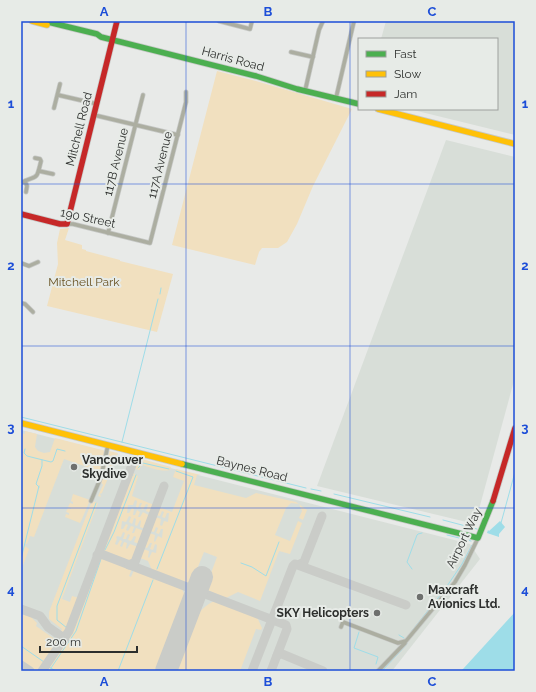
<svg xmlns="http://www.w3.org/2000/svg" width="536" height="692" viewBox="0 0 536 692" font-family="Raleway,sans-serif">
<rect width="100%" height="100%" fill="#e8eae8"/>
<g fill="#d8ded8">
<polygon points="386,21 515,21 515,135 409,109 497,109 497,39 381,39"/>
<polygon points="446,140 515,157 515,377 475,524 317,486"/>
<polygon points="21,430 470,544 480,559 392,671 21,671"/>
</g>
<g fill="#f1e0bf">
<polygon points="217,71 256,81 352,109 313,186 297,224 287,242 278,248 262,248 259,252 255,265 172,245"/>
<polygon points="69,228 65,240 82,245 82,249 86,250 86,251 120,260 120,261 173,274 157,332 47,306 58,264 57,243 60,229"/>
<polygon points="25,431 37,434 35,447 38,451 44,453 50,452 55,438 106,451 100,475 97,475 95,479 89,477 87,478 80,475 81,474 84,474 87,467 64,459 34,537 30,536 27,544 25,544 25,546 29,549 21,571 21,433 25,434"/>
<polygon points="109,451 118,453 102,493 100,494 101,497 98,496 103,485 101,482"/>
<path d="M136,458H138L171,467L170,470C162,472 150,468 143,465L141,466L139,470L133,468Z"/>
<polygon points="176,469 201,475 197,475 194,485 246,498 256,493 296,502 307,510 303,520 299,518 302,511 299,504 291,503 286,508 275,535 290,541 298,521 302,523 290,554 279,551 260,601 238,592 226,598 205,589 217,557 204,552 191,584 152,570 148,561 140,558 143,549 149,551 148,557 149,558 152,552 156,553 157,545 155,544 153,550 150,549 152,543 150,543 147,548 144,547 149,533 155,535 154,541 155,542 158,536 162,538 163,529 161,529 159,534 156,533 158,528 156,527 154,532 150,531 155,517 161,519 160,525 162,526 164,521 168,522 169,513 167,513 165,518 162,517 164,512 162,511 160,516 156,515 159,507 172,512 184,481 173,477"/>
<polygon points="133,473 138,476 132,496 154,505 151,513 146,511 148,505 146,504 143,510 140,508 142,503 140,503 138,508 136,507 137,501 135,500 133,505 128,505 127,513 129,513 132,508 134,509 133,515 135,515 137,510 140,512 138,517 140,517 143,512 150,516 145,529 140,527 141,521 140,520 137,526 135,525 136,519 134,518 132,524 129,522 131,517 129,516 126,522 122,521 121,529 123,529 126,524 128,525 126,530 128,531 131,526 134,527 132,533 134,533 136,528 144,531 139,544 134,542 136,537 134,536 131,541 128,540 130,535 128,534 126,539 123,539 125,533 123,532 121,537 117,536 116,538 117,539 115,544 117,545 120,540 122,541 120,546 122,547 124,542 127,543 126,548 127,549 130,544 138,547 132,562 103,550 132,476 134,476"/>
<polygon points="73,494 90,500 82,519 80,523 65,517 66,514 69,515 69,513 66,512 68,508 71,509 71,508 68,507 70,503 73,504 73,502 71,501"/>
<polygon points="92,501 98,503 62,599 70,602 72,596 79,598 69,628 66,633 61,631 62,629 49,619 49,612"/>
<polygon points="100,558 132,569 129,576 131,577 134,570 182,589 186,598 158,671 44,671 70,634 84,596 86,596"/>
<path d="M214,601L257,617L262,628L261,630L256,629L240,671H173C183,646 189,613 214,601Z"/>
<polygon points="21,614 31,617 37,623 36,626 53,638 55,638 60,642 39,671 33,671 21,662"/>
</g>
<g fill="#9edde8">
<polygon points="500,521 505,527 499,534 499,537 487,533 488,530 489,531"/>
<polygon points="515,612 515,671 461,671 463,669"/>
</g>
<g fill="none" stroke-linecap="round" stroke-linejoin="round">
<g stroke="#9edde8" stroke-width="1">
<polyline points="160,294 161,288"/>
<polyline points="21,417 306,488"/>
<polyline points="122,442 158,299"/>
<polyline points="25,449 24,453 27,456 51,462 53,461 57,449 65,451"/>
<polyline points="138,468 143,463 169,469"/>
<polyline points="39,487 36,484 42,466 42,460"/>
<polyline points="311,489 321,491"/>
<polyline points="334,494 430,517"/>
<polyline points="443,520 477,529"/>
<polyline points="501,523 515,472"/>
<polyline points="447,535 471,541"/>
<polyline points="105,550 114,532 136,475"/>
<polyline points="21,559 39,486"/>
<polyline points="241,563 252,567 266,576 279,542"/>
<polyline points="157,569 193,477 176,471"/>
<polyline points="412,569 407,562 417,535 418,534 422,533"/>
<polyline points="445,589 462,564 472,545"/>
<polyline points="67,628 57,620 57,606 96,503"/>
<polyline points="359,632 354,648 378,657 376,664"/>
<polyline points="411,632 442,593"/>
<polyline points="399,635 404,638"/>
<polyline points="21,646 44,662"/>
<polyline points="49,667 56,671"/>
<polyline points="51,668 76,631 101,559"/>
<polyline points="118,671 153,580"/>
<polyline points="382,671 407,644"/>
</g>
<g stroke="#caccc8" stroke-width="9">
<polyline points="97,555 101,554 286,625 287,629 271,671"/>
<polyline points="300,564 304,562 322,516"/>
<polyline points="129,565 135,562 164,486"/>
<polyline points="21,609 40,616 48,627 65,639"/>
<polyline points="277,656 279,654 282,654 323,671"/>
<polyline points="21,665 30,671"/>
<polyline points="42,671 69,631 132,465"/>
<polyline points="252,671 293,566 295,564 406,605"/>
</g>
<polyline stroke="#caccc8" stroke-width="22" points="166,671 202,577"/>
<defs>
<g id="street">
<polyline points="219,21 250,29 252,21"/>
<polyline points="291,52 313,57"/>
<polyline points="305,91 319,30 323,21"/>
<polyline points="58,95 97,104"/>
<polyline points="336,98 354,21"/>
<polyline points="54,108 60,84"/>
<polyline points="94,115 178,135"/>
<polyline points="39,171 53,174"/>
<polyline points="25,181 27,186 26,192"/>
<path d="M21,183C37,174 36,183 41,161L40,159L35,158"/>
<polyline points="67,224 73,224 150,243 186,102 186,92"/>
<polyline points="108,233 143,95"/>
<polyline points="21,263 29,266 38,262"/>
<polyline points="21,303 25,304 33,312"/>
<polyline points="91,501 101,477 108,445"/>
<polyline points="341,627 343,622 398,643 406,641 455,582 465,565 478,538"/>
<polyline points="378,671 405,643"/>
</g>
<g id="fast">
<polyline points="44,21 97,34 101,37 256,76 297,89 359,104"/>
<polyline points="182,464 478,538 493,501"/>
</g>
<g id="slow">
<polyline points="32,21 47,25"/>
<polyline points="378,109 515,144"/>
<polyline points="21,423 182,464"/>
</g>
<g id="jam">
<polyline points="21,214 60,224 67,224 117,21"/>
<polyline points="493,501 515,428"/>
</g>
</defs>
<use href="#street" stroke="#c6c8c6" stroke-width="5"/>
<use href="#fast" stroke="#c6c8c6" stroke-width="7"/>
<use href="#slow" stroke="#c6c8c6" stroke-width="7"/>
<use href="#jam" stroke="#c6c8c6" stroke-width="7"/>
<use href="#street" stroke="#acaea1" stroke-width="3.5"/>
<use href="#fast" stroke="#4caf50" stroke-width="5.5"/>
<use href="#slow" stroke="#ffc107" stroke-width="5.5"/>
<use href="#jam" stroke="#c62828" stroke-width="5.5"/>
</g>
<path fill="none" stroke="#1d4ed8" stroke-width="1" stroke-opacity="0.55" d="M186,21V671M350,21V671M21,184H515M21,346H515M21,508H515"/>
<g fill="#6e706e" stroke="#e7ebe7" stroke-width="1.5">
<circle cx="74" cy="467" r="4"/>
<circle cx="420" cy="597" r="4"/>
<circle cx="377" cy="613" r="4"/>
</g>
<g text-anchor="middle" stroke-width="4" stroke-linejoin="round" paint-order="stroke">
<g font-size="12" fill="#2d2f2d" stroke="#e7ebe7">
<text transform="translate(233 59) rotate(15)" y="4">Harris Road</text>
<text transform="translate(79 129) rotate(-76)" y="4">Mitchell Road</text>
<text transform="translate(116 162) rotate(-76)" y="4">117B Avenue</text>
<text transform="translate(160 165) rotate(-76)" y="4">117A Avenue</text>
<text transform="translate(88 218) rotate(12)" y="4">190 Street</text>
<text transform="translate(252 469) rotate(14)" y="4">Baynes Road</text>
<text transform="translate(464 538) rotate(-64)" y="4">Airport Way</text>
</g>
<g font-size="12" fill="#695223" stroke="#e7ebe7">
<text x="84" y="286">Mitchell Park</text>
</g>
<g font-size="12" font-weight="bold" fill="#2d2f2d" stroke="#e7ebe7" text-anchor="start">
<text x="82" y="464">Vancouver<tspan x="82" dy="14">Skydive</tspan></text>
<text x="428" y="594">Maxcraft<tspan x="428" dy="14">Avionics Ltd.</tspan></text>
<text x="369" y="617" text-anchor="end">SKY Helicopters</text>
</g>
</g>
<rect width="536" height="692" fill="none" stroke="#e7ebe7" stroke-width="44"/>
<rect x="358" y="38" width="140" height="72" fill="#e7ebe7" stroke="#9da09d"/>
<rect x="366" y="51" width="20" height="6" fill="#4caf50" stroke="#9da09d"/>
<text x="394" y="58" font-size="12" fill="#2d2f2d">Fast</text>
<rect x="366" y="71" width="20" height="6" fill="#ffc107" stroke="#9da09d"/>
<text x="394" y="78" font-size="12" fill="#2d2f2d">Slow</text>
<rect x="366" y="91" width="20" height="6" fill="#c62828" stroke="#9da09d"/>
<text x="394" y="98" font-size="12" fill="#2d2f2d">Jam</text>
<path d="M40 646v6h97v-6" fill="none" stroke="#2d2f2d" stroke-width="2"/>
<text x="46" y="646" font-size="12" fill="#2d2f2d" stroke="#e7ebe7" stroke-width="3" paint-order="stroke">200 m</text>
<rect x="22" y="22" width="492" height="648" fill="none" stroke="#1d4ed8" stroke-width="1.5"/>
<g font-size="13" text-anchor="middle" font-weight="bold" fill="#1d4ed8">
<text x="104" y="16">A</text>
<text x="268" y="16">B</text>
<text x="432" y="16">C</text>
<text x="11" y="108">1</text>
<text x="525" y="108">1</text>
<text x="11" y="270">2</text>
<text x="525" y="270">2</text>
<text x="11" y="432">3</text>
<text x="525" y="432">3</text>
<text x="11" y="594">4</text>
<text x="525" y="594">4</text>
<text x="104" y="686">A</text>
<text x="268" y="686">B</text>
<text x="432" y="686">C</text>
</g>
</svg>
